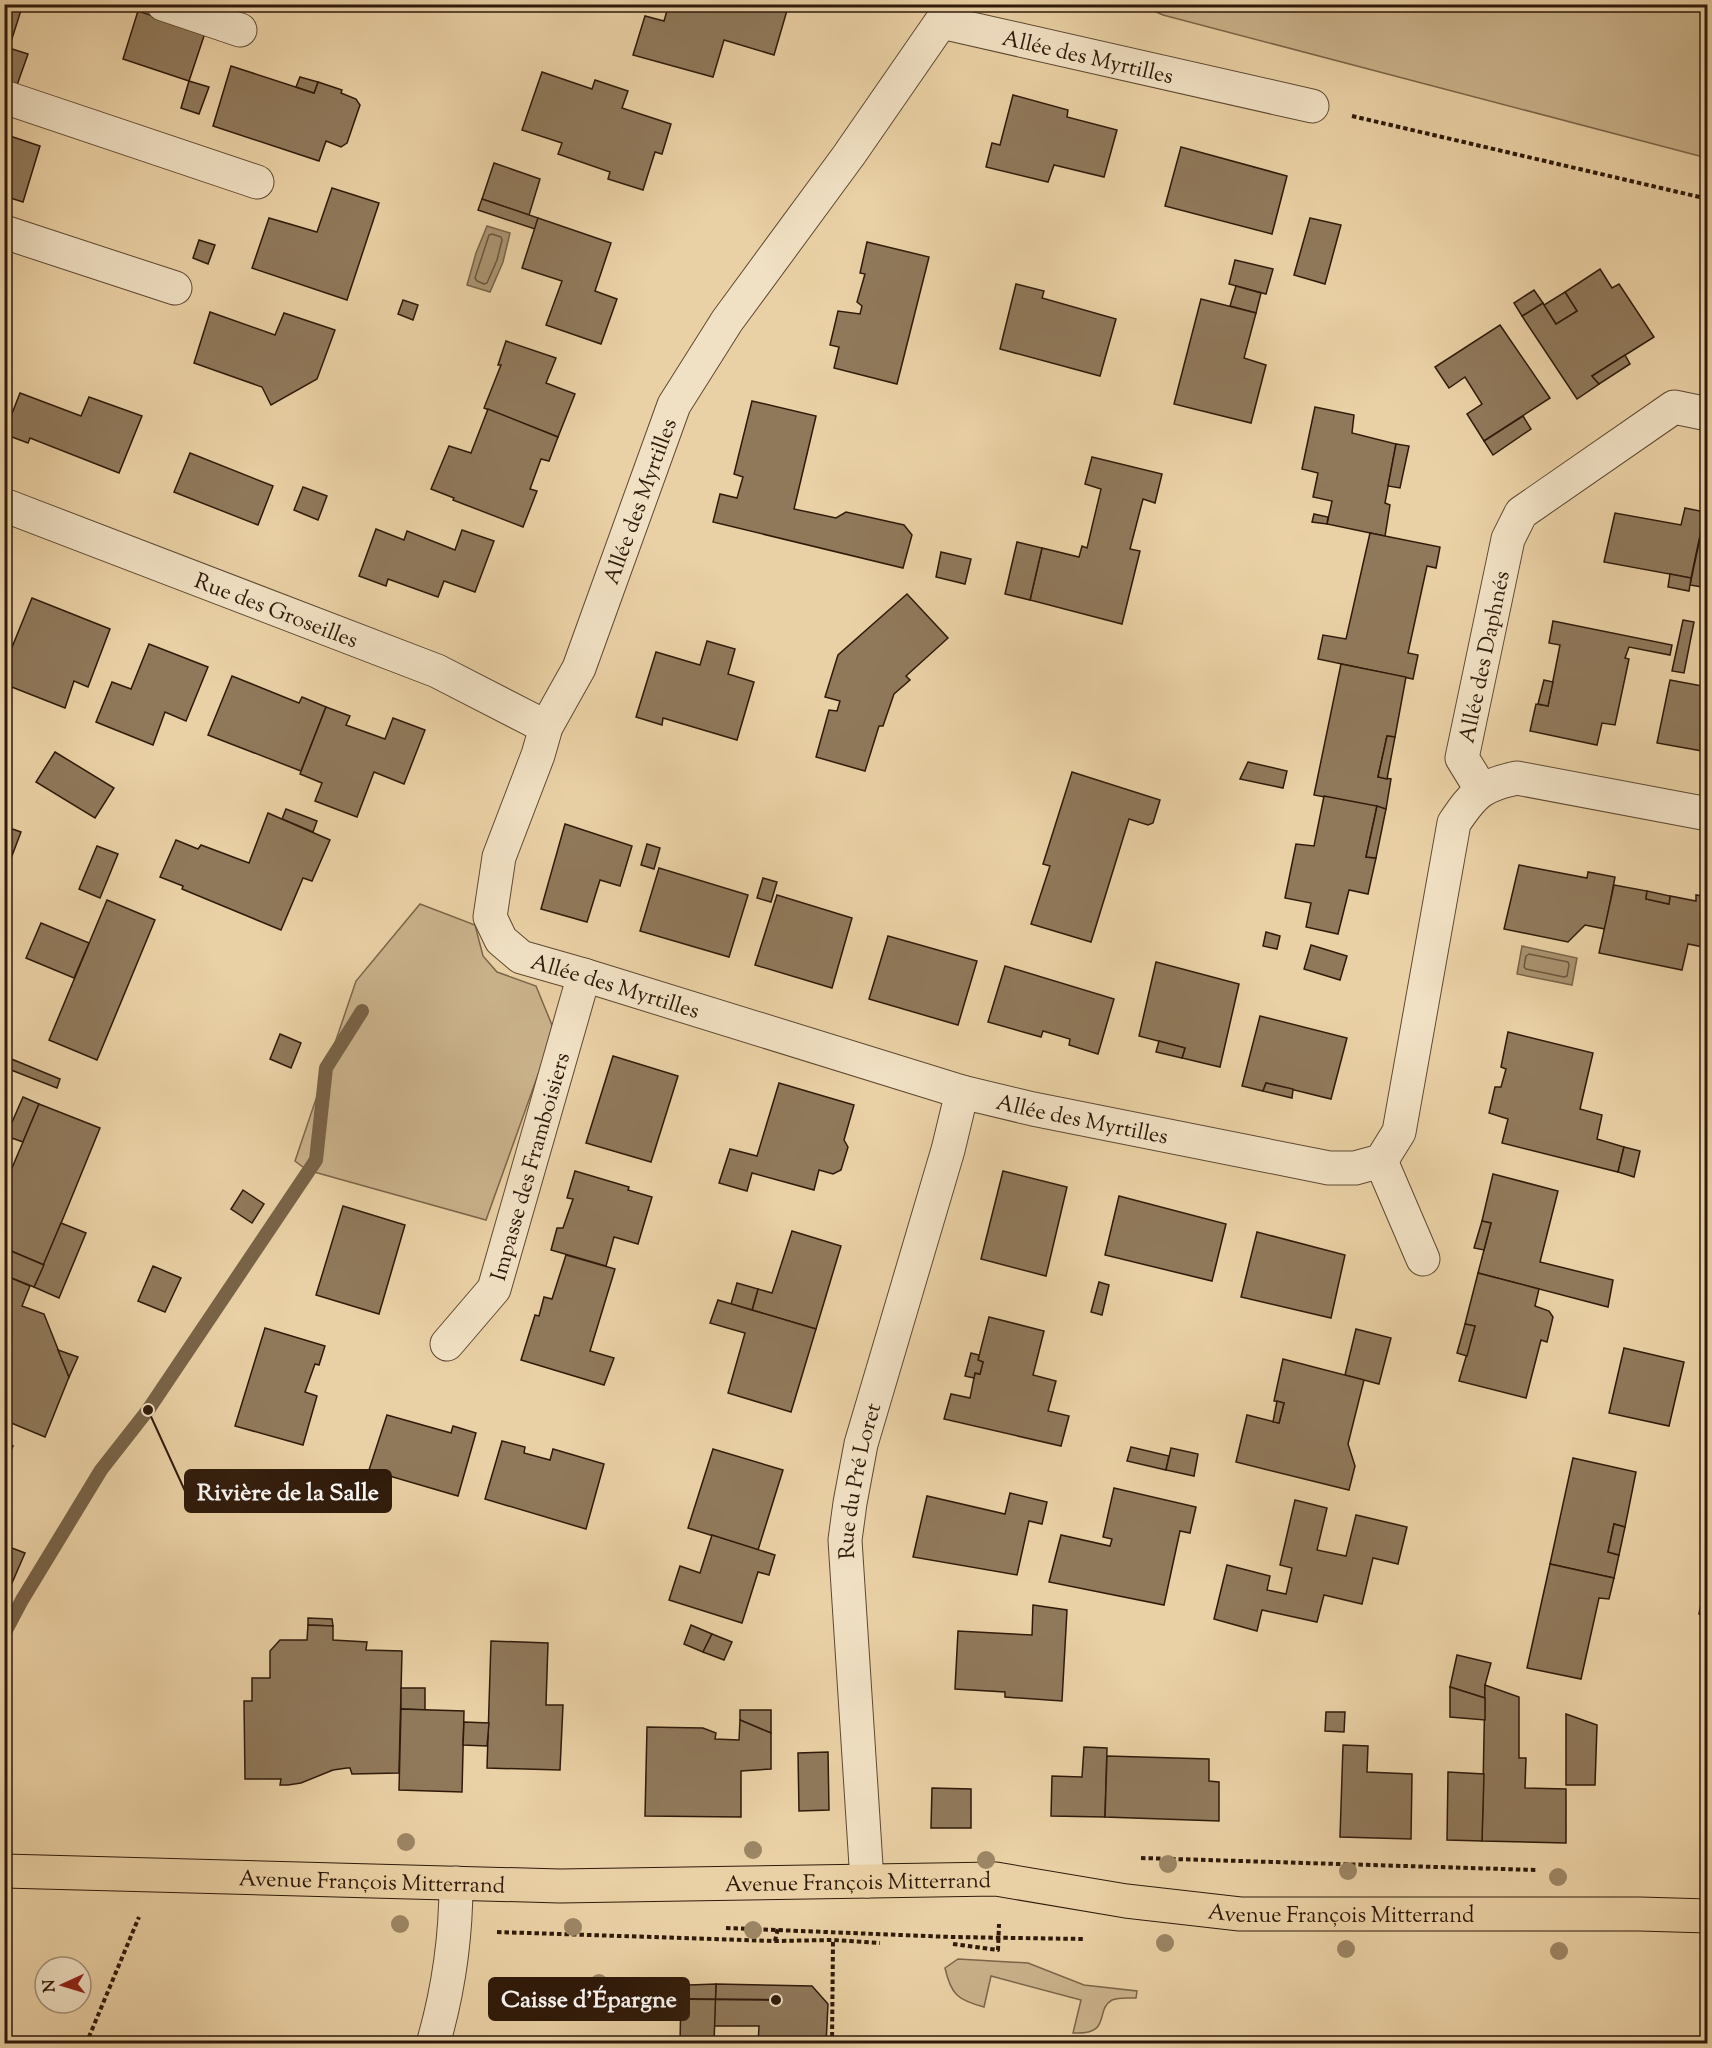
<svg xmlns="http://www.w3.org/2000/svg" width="1712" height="2048" viewBox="0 0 1712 2048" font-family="'Sorts Mill Goudy',serif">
<rect width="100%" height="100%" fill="#ead1a5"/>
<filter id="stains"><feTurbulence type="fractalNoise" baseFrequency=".00333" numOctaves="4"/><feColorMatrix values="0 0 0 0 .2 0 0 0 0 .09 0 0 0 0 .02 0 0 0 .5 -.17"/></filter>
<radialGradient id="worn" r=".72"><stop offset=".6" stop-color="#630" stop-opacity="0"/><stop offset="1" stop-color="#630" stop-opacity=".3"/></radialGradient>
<g fill="#cab28b" stroke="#7c664a" stroke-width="1.5">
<polygon points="1141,5 1707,5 1707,158 1163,15"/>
<polygon points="420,904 475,925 483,956 497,972 536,986 554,1030 486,1220 307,1170 295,1161 356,981"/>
<path d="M958,1959L1028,1963L1084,1985L1137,1991L1136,1998C1128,1998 1119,1997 1112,2000C1094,2010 1113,2035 1073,2033L1081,2000L991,1976L984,2007C958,2000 951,1995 945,1968Z"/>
</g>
<g fill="#aa9370" stroke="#796347" stroke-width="1.5">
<polygon points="487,226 510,233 503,262 490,292 467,285 476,253"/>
<polygon points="1522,946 1577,958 1572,985 1517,974"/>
</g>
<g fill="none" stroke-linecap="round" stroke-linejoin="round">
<g stroke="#6c563d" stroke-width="1.5">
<polygon points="492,234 501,237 502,240 497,260 487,283 484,284 477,281 475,278 489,235"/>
<polygon points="1529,954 1568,962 1569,965 1567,976 1564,977 1526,969 1524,967 1526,956"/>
</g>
<polyline stroke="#796347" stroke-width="14" points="4,1634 22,1600 101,1470 148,1410 316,1160 326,1068 362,1011"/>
</g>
<g fill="#90795b" stroke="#2f1a0a" stroke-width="1.5">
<polygon points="4,4 23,4 9,48 28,54 17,85 4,81"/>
<polygon points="669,4 779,4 788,7 774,55 724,40 713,77 633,55 645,16 664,21"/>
<polygon points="138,11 205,33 189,81 123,59"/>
<polygon points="231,66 314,93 318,82 342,90 341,93 356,99 360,105 347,143 341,147 326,141 319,161 213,126"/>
<polygon points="542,72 592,89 595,80 628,91 622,108 671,124 662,154 655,152 643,190 608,179 610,172 558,154 562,143 522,130"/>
<polygon points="300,77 318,82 314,93 296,87"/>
<polygon points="189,81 209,87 199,114 181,108"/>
<polygon points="1013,95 1068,110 1067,117 1117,130 1104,177 1054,165 1048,182 986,167 992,143 1000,145"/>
<polygon points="4,134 40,146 23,202 4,196"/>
<polygon points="1181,147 1287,176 1272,234 1165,206"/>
<polygon points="494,163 540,179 529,215 482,199"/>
<polygon points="332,188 379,203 347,300 252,268 269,218 317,232"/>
<polygon points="482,199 538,218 535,229 478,210"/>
<polygon points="538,218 611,243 595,291 617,299 601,344 546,325 562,281 522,268"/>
<polygon points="1310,218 1341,225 1325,284 1294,275"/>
<polygon points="199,240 215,245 208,264 193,258"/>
<polygon points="867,242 929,257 897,384 834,368 839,347 830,345 838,311 860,314 862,306 857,302 865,274 860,273"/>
<polygon points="1235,260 1273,269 1266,294 1229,284"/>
<polygon points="1600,269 1612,288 1619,284 1654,337 1592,376 1599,384 1577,399 1522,316 1543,303 1556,324 1577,311 1565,292"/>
<polygon points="1016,284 1044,291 1042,298 1116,319 1100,376 1000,349"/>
<polygon points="1236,286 1261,293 1256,313 1230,306"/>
<polygon points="1534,290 1543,303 1522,316 1514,303"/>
<polygon points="1565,292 1577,311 1556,324 1544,305"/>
<polygon points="1201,299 1256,313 1244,358 1266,365 1251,423 1174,404"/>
<polygon points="403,300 418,305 413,320 398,314"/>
<polygon points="210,312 275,335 284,313 335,330 317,379 271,405 262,387 194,363"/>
<polygon points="1500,325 1550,398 1484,441 1467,414 1482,404 1465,377 1449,388 1435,367"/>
<polygon points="506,341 556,358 546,383 575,394 558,437 484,408 501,365 498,365"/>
<polygon points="1625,355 1630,364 1599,384 1592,376"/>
<polygon points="20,393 81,416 89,397 142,416 119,473 30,438 28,443 4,434"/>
<polygon points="752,401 816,416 794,509 836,518 846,512 904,525 912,535 903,568 713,522 720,494 737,498 743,477 734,474"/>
<polygon points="1315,407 1354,415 1352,433 1396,444 1385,503 1390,505 1385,536 1327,524 1332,501 1313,497 1318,473 1302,469"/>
<polygon points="488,409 558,437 549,461 541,459 530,489 537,491 523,527 453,500 454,498 431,489 449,446 471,453"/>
<polygon points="1523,416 1531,429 1493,455 1484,441"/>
<polygon points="1396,444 1409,446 1400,488 1388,486"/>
<polygon points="190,453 273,486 258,525 174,492"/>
<polygon points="1092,457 1162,474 1155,503 1143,499 1130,549 1140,551 1122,624 1030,600 1042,548 1079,557 1082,546 1087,548 1101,489 1085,484"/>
<polygon points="303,487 327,496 318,520 294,510"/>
<polygon points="1685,508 1705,512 1691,578 1604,562 1615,513 1681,525"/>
<polygon points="1314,514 1328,517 1327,524 1312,522"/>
<polygon points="1703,524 1708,525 1708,588 1690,585"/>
<polygon points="376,529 404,540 407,531 455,550 462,530 494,541 475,592 444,581 438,597 388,579 386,586 359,576"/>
<polygon points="1370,533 1440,547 1436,568 1427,566 1408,653 1418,655 1413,679 1318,659 1323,635 1346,639"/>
<polygon points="1017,542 1042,548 1030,600 1005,594"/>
<polygon points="941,552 971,559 965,584 936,577"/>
<polygon points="1670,574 1691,578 1689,591 1668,587"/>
<polygon points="907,594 948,638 906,676 910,680 894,694 883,726 879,726 865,771 816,757 829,710 837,711 840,701 825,697 838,655"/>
<polygon points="32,598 110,629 88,687 74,681 65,708 4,684 4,667"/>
<polygon points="1683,620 1694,622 1684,673 1672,671"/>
<polygon points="1553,621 1672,645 1670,655 1629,647 1625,658 1629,659 1615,725 1602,723 1597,745 1530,731 1536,704 1548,706 1560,645 1549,643"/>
<polygon points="707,641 735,649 728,674 754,682 737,740 663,718 662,725 636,717 656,652 700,665"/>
<polygon points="149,644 208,667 186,721 165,712 153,745 96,722 112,682 131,689"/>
<polygon points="1341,664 1406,677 1395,737 1387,736 1378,777 1391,779 1386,809 1314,795"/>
<polygon points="232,676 299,703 302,697 326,707 301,771 208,735"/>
<polygon points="1544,680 1553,682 1548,706 1538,704"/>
<polygon points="1670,680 1708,687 1708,752 1657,743"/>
<polygon points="326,707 350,716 346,725 385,739 393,718 425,730 404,784 374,772 357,817 315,801 322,783 300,774"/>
<polygon points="1387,736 1395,737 1387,779 1378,777"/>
<polygon points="55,752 114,788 95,818 36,782"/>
<polygon points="1248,762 1287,771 1283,788 1240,779"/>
<polygon points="1072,772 1160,800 1153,823 1148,825 1129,819 1091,942 1031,924 1050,866 1043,864"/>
<polygon points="1324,796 1377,806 1366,857 1376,858 1368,894 1349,890 1338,934 1306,927 1311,903 1285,898 1296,844 1314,846"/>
<polygon points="1377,806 1386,809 1376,858 1366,857"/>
<polygon points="286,809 317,821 313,832 282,819"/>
<polygon points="268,813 330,840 312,881 303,878 281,930 182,889 183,886 160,877 176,840 198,849 201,845 249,863"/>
<polygon points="565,824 632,846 620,886 600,880 587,922 541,909"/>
<polygon points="4,826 21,832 10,861 4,859"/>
<polygon points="647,844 660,848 654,869 641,865"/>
<polygon points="97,846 118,854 100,898 79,889"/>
<polygon points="1519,865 1587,878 1588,872 1615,877 1605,929 1585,925 1568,942 1504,929"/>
<polygon points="659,868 748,895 729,957 640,931"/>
<polygon points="763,878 777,882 771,902 757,898"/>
<polygon points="1614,885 1647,891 1646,899 1669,904 1670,896 1696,901 1696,895 1708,897 1708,948 1688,944 1682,970 1599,953"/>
<polygon points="1647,891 1670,896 1669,904 1646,899"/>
<polygon points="777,895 852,918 832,988 755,965"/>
<polygon points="107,900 155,920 97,1060 49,1040"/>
<polygon points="41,923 89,943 74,978 26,958"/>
<polygon points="1266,932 1280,936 1277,949 1263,946"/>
<polygon points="888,936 977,961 958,1025 869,999"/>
<polygon points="1311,945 1347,956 1340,980 1304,969"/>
<polygon points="1156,962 1239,984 1220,1067 1182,1058 1185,1048 1139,1036"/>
<polygon points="1005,966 1114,999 1098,1054 1069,1045 1070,1039 1043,1031 1041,1037 988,1022"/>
<polygon points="1260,1016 1347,1038 1331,1099 1266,1083 1263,1091 1242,1086"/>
<polygon points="1508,1032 1593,1053 1580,1109 1602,1115 1597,1139 1624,1147 1618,1172 1502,1143 1508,1119 1489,1113 1495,1087 1501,1087 1506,1069 1501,1067"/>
<polygon points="280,1034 301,1043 291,1068 270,1059"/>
<polygon points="1159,1041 1185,1048 1182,1058 1156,1052"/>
<polygon points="613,1056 678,1076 651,1162 586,1143"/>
<polygon points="9,1058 60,1079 57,1088 6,1068"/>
<polygon points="779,1083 854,1105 844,1140 848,1147 841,1170 833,1174 819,1170 814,1190 752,1173 747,1191 719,1183 730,1149 757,1156"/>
<polygon points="1266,1083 1293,1089 1292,1098 1263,1091"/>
<polygon points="23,1097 39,1104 23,1142 6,1136"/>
<polygon points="39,1104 100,1128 44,1265 4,1248 4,1187"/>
<polygon points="1624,1147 1640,1151 1634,1177 1618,1172"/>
<polygon points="575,1171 629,1187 628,1190 652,1197 638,1244 614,1237 606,1266 551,1250 557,1228 563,1228 573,1199 567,1198"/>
<polygon points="1003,1171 1067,1187 1046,1276 981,1259"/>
<polygon points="1493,1174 1558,1191 1540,1262 1613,1280 1608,1307 1478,1273 1491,1223 1482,1221"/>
<polygon points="243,1190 264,1204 252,1223 231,1209"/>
<polygon points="1119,1196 1226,1224 1212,1281 1105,1255"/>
<polygon points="343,1206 405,1225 379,1314 316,1295"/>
<polygon points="1482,1221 1491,1223 1484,1250 1474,1248"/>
<polygon points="61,1223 86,1233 59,1298 34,1287"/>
<polygon points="792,1231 841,1246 816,1329 752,1310 758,1289 772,1293"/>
<polygon points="1257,1232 1345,1255 1331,1318 1241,1297"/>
<polygon points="4,1248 44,1265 34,1287 4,1275"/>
<polygon points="566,1255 615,1269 590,1351 614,1358 604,1385 521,1360 535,1315 539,1316 544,1297 552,1299"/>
<polygon points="153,1266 181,1278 165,1312 138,1301"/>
<polygon points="1478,1273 1539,1289 1535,1306 1549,1311 1553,1317 1547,1342 1541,1340 1526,1398 1459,1381 1475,1326 1465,1324"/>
<polygon points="4,1275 30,1286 22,1306 44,1314 69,1377 45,1437 4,1420 4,1380 6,1374 11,1372 4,1357"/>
<polygon points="1099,1282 1109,1285 1102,1315 1091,1312"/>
<polygon points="737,1283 758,1289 752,1310 731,1304"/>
<polygon points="718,1300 816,1329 791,1412 728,1393 745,1333 710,1323"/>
<polygon points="989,1317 1044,1331 1033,1375 1056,1381 1048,1411 1069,1416 1061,1446 944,1419 951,1394 970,1398 975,1373 980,1374 983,1362 978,1360"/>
<polygon points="1465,1324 1475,1326 1467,1356 1457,1353"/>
<polygon points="265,1328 325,1346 319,1365 315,1364 305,1392 317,1396 303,1445 235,1426"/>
<polygon points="1356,1329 1391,1338 1379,1384 1345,1375"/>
<polygon points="1624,1348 1684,1362 1669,1426 1609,1413"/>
<polygon points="58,1350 78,1357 69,1377"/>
<polygon points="971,1353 979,1355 978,1360 983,1362 980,1374 975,1373 974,1378 965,1376"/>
<polygon points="4,1357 11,1372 6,1374 4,1371"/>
<polygon points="1283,1359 1364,1380 1348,1444 1355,1466 1349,1490 1236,1462 1247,1415 1279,1423 1284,1403 1274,1401"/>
<polygon points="1277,1401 1284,1403 1279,1423 1273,1422"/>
<polygon points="387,1415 451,1433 453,1426 476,1433 458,1496 369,1470"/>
<polygon points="502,1441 525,1447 524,1453 550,1460 553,1449 604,1464 586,1529 485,1499"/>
<polygon points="4,1442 13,1446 4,1468"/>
<polygon points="1131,1447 1169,1456 1166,1470 1127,1461"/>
<polygon points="1171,1448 1198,1454 1194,1476 1166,1470"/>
<polygon points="713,1449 783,1470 758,1550 688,1528"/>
<polygon points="1573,1458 1636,1472 1625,1527 1614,1524 1608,1552 1619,1555 1614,1578 1550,1564"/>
<polygon points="1114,1488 1196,1507 1190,1533 1180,1531 1164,1605 1049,1582 1061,1535 1110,1546 1112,1539 1103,1537"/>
<polygon points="1010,1493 1047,1502 1042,1524 1029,1521 1017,1575 913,1557 927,1496 1005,1514"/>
<polygon points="1295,1500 1327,1508 1317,1550 1346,1556 1356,1515 1407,1527 1398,1564 1373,1558 1362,1604 1324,1595 1317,1622 1262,1610 1257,1631 1214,1619 1227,1565 1270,1576 1267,1590 1286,1594 1292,1568 1280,1565"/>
<polygon points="1614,1524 1625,1527 1619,1555 1608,1552"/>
<polygon points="712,1535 775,1555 769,1575 758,1572 742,1623 669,1600 680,1566 700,1573"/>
<polygon points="4,1545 25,1553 12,1583 4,1580"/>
<polygon points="1550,1564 1614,1578 1609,1599 1599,1598 1581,1679 1527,1668"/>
<polygon points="1707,1572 1708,1572 1708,1616 1699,1614"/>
<polygon points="1033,1605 1067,1610 1062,1701 1005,1697 1005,1692 955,1689 958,1631 1032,1635"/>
<polygon points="308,1618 332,1619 333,1626 308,1625"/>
<polygon points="308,1625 333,1626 333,1640 367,1642 366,1650 402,1651 399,1773 352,1774 350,1768 347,1768 333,1770 301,1783 288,1785 280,1785 281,1779 245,1779 244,1701 252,1701 252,1678 270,1678 270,1651 280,1640 307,1640"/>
<polygon points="691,1625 712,1634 703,1652 684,1644"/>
<polygon points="712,1634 732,1642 724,1660 703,1652"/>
<polygon points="491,1641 548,1643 546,1705 563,1705 560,1770 487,1768"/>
<polygon points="1457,1655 1491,1663 1485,1685 1485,1698 1450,1687"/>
<polygon points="1485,1685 1519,1697 1519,1758 1526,1758 1525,1788 1566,1789 1566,1843 1482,1841"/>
<polygon points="1450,1687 1485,1698 1485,1720 1450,1717"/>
<polygon points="401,1688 425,1688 425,1710 401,1709"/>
<polygon points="401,1709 464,1711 462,1792 399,1790"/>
<polygon points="740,1710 771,1710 771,1733 740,1720"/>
<polygon points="1326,1712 1345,1712 1344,1732 1325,1731"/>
<polygon points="1566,1714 1597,1725 1595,1785 1566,1785"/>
<polygon points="740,1720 771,1733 771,1769 741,1771 741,1817 645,1816 647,1727 703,1728 716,1733 715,1739 739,1740"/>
<polygon points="464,1722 489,1723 487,1746 463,1745"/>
<polygon points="1343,1745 1368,1746 1367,1772 1412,1774 1411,1839 1340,1837"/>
<polygon points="1084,1747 1107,1748 1105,1817 1051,1816 1052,1776 1082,1777"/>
<polygon points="828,1752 829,1810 799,1811 798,1753"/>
<polygon points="1107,1756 1209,1759 1209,1781 1219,1782 1219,1821 1105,1817"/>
<polygon points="1448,1772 1484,1774 1482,1841 1447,1840"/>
<polygon points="932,1788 971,1789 971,1828 931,1828"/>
<polygon points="716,1984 812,1986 828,2004 826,2044 758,2044 759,2026 714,2026"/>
<polygon points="716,1984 714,2044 680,2044 681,1993 689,1985"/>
<polygon points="555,2038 590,2039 590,2044 555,2044"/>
<polygon points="590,2039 626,2040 626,2044 590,2044"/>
</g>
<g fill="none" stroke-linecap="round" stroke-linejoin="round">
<defs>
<g id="minor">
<polyline points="163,4 240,30"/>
<polyline points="4,97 257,182"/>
<path id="s1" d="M1312,106L941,22L849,155L727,321L674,405L579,668L546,727L538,755L499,857L490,917L501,940L521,957L584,975L962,1092L1033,1109L1329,1168H1355L1381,1161L1399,1132L1454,823C1474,793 1482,785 1517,778L1708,814"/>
<polyline points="4,232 175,288"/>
<path id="s2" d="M4,505L437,671L546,727"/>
<path id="s3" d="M1481,789L1462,758L1508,539L1521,513L1674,407L1708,414"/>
<polyline points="1381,1161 1423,1259"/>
<path id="s4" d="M447,1344L494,1289L584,975"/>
<path id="s5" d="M867,1881L845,1540L850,1503L861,1444L948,1150L962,1092"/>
<path d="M433,2044C449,1989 456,1939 456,1883"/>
</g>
<g id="major">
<path id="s6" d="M4,1871L560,1886L996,1879L1126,1901L1240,1914H1640L1708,1916"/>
</g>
</defs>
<use href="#minor" stroke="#5e4831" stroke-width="35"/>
<use href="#major" stroke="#2f1a0a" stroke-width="35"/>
<g stroke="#2f1a0a" stroke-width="4" stroke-dasharray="4.5 3" stroke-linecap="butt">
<polyline points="1352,116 1708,199"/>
<polyline points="1141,1858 1536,1870"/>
<polyline points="726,1928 951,1937 1084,1939"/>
<polyline points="497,1932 775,1941 833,1940 880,1943"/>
<polyline points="775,1941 778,1928"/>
<polyline points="953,1944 998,1950 999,1924"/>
<polyline points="86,2044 139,1917"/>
<polyline points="832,2044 833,1940"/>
</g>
<use href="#minor" stroke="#f1e1c4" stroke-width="33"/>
<use href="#major" stroke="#ead1a5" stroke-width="33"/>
</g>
<g fill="#9d8665">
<circle cx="406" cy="1842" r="9"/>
<circle cx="753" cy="1850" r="9"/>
<circle cx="986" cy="1860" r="9"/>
<circle cx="1168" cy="1864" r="9"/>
<circle cx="1348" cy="1871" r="9"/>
<circle cx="1558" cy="1877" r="9"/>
<circle cx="400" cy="1924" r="9"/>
<circle cx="573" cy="1927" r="9"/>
<circle cx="753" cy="1930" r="9"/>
<circle cx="1165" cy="1943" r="9"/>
<circle cx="1346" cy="1949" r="9"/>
<circle cx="1559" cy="1951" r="9"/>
<circle cx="599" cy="1983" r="9"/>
</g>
<g text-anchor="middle" stroke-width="4.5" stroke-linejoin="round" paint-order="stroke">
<g font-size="22" fill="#2f1a0a" stroke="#f1e1c4">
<text transform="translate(1088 56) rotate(13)" y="8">Allée des Myrtilles</text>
<text transform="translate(639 501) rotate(-70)" y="8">Allée des Myrtilles</text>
<text dy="8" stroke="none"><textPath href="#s2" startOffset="292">Rue des Groseilles</textPath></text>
<text dy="8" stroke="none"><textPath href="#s3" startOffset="140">Allée des Daphnés</textPath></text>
<text dy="8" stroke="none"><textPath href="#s1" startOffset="1544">Allée des Myrtilles</textPath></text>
<text dy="8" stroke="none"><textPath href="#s1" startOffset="2030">Allée des Myrtilles</textPath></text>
<text dy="8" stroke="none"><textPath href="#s4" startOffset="200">Impasse des Framboisiers</textPath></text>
<text dy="8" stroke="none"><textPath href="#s5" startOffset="402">Rue du Pré Loret</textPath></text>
<text dy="8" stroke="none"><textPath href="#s6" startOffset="368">Avenue François Mitterrand</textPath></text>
<text dy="8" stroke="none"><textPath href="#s6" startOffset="854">Avenue François Mitterrand</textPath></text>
<text dy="8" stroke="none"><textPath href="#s6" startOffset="1340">Avenue François Mitterrand</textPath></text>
</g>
</g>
<path fill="none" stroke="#2f1a0a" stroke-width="2" d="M148 1410L185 1491M776 2000L689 1999"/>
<g fill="#2f1a0a" stroke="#f1e1c4" stroke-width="2">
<circle cx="148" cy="1410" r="6"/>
<circle cx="776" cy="2000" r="6"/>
</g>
<g fill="#2f1a0a" stroke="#2f1a0a" stroke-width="2">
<rect x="185" y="1470" width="206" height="42" rx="6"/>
<rect x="489" y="1978" width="200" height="42" rx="6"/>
</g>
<g font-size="24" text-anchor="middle" font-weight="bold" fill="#fff">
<text x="288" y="1500">Rivière de la Salle</text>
<text x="589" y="2007">Caisse d'Épargne</text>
</g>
<rect width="1712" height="2048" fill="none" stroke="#ead1a5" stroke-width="24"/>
<rect x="6" y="6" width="1700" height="2036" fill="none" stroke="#2f1a0a" stroke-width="3"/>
<rect x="12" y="12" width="1688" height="2024" fill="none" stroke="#2f1a0a" stroke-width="1.5"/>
<g transform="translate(63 1985) rotate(266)"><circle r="28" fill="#f1e1c4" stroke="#a3917a" stroke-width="1.5"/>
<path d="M0-4.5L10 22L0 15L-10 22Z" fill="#8f2418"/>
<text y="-9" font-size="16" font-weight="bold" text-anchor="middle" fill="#2f1a0a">N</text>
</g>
<rect width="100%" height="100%" filter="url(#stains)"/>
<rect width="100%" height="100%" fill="url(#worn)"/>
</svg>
